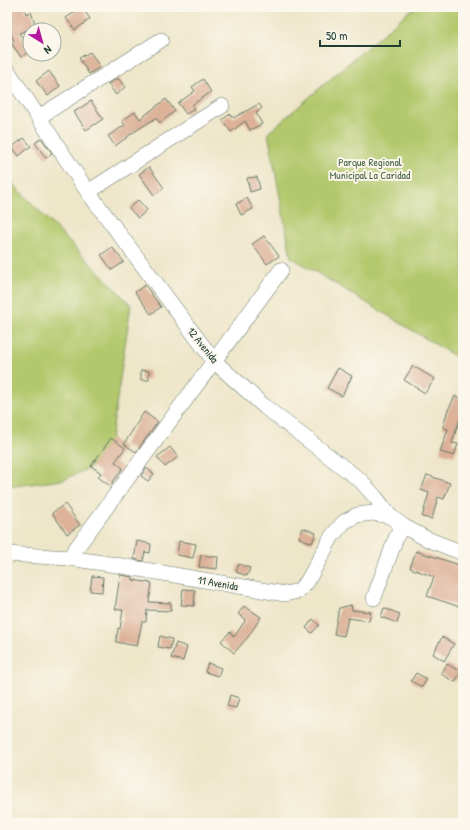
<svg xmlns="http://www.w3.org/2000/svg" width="470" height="830" viewBox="0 0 470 830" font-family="'Patrick Hand',sans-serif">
<rect width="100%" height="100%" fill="#fbf7ec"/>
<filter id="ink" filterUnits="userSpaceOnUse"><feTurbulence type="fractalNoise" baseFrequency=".025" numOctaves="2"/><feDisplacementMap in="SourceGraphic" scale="8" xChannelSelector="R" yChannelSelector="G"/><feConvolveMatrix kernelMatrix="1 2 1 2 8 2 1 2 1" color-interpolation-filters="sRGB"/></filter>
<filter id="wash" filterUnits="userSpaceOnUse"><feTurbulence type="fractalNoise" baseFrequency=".012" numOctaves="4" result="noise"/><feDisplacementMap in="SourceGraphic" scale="16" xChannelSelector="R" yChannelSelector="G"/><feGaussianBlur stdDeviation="0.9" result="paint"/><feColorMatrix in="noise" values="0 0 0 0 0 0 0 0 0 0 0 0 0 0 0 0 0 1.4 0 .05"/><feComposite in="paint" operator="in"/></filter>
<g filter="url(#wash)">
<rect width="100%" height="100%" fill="#eee6c9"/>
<g fill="#b3c86c" stroke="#698250">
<polygon points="418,7 463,7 463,361 291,257 268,133 409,11"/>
<polygon points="7,178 131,305 108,459 63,480 7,487"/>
</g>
<g id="blocks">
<g fill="#dcb198">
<polygon points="7,7 24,7 26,14 31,12 36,27 19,33 30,51 21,57 11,43 14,42 7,22"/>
<polygon points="82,7 90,19 75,30 66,18"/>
<polygon points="90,52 100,67 89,74 79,58"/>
<polygon points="49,71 60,86 48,96 36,81"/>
<polygon points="118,78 125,87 116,95 108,84"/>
<polygon points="203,79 211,92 192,105 194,109 186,114 178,103 195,91 192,87"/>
<polygon points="166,99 175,111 160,123 156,118 129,135 129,136 115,146 108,136 125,125 122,121 135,112 140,119"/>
<polygon points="91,101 103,119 86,130 74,112"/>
<polygon points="259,104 262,108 256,113 262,124 250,130 245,121 231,132 222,120 230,114 233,118"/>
<polygon points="24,138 31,146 19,156 12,147"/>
<polygon points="41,138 52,153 46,158 35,143"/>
<polygon points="149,167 164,188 154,195 139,174"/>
<polygon points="257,177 260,189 250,192 247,178"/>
<polygon points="247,198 253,209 241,215 236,204"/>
<polygon points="138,200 147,210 138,218 129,208"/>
<polygon points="264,236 279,256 267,264 252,244"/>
<polygon points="112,247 124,262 112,270 101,255"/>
<polygon points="145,285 161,307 151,314 135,292"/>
<polygon points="413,366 435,379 425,393 404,380"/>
<polygon points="338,368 352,376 342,396 327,388"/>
<polygon points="141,370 149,371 149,380 141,380"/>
<polygon points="455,396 463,400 463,416 461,415 452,443 458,444 454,456 440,452 448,429 443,428 447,412"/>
<polygon points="144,412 158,422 136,452 124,444"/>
<polygon points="111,438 125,448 115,462 123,468 110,486 98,477 101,473 91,466"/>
<polygon points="170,447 178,457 165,467 157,457"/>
<polygon points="146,468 154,474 148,481 141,476"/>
<polygon points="427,475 450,483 444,499 438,497 432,519 422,517 429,493 421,490"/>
<polygon points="65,504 80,525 67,534 52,513"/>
<polygon points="303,528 316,533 312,543 299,538"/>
<polygon points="137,541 151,544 150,553 145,552 143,561 134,559"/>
<polygon points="179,541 196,544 193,558 177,555"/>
<polygon points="416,551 463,566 463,608 427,596 434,577 410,568"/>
<polygon points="201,555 218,557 217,569 199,567"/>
<polygon points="239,564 250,568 247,576 236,572"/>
<polygon points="120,575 133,577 133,580 152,583 149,602 171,603 171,611 147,610 146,622 142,622 137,646 116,642 118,628 120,629 123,610 115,609"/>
<polygon points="92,576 103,577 102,592 90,591"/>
<polygon points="183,589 195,590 194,606 181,605"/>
<polygon points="351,605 352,610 371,612 369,621 348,618 344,636 334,634 339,608"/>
<polygon points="244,606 261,617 248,637 234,653 221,641 230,632 234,637 245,621 244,620 245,619 238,614"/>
<polygon points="384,608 400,614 397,623 381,617"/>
<polygon points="313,619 319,625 312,633 306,628"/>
<polygon points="160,636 172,639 170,649 158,647"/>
<polygon points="442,637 454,644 444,661 433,654"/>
<polygon points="176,643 187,647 183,661 171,658"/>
<polygon points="208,663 221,668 218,676 205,672"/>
<polygon points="447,664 461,672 455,682 441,674"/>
<polygon points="416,673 427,679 422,687 411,681"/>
<polygon points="230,695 239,698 236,708 227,706"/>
</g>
</g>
</g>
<g filter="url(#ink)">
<use href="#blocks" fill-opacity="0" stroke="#677868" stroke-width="1"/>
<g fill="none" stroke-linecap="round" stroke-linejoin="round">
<defs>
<g id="minor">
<polyline points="7,70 88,192 214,361 265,407 361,481 376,498 390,516 403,526 427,539 463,553"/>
<polyline points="39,117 161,40"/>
<polyline points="88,192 222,106"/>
<polyline points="7,554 69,558 116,565 285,594 298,591 307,582 332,536 344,522 357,515 373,513 390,516"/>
<polyline points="69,558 281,270"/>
<polyline points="374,598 397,535 403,526"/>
</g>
</defs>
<use href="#minor" stroke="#677868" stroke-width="16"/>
<use href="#minor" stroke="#fff" stroke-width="15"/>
</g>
</g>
<g text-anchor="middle" stroke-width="4" stroke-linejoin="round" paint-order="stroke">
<g font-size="11" fill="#446042" stroke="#fbf7ec">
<text x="370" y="166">Parque Regional<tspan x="370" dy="13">Municipal La Caridad</tspan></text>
</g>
<g font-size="11" fill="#1f3d34" stroke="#fbf7ec">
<text transform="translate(203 345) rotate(51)" y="4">12 Avenida</text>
<text transform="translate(218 583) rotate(10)" y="4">11 Avenida</text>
</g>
</g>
<rect width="470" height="830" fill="none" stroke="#fbf7ec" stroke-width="24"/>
<g transform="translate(42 42) rotate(143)"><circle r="19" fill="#fbf7ec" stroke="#a3ada2"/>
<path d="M0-3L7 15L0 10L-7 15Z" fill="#b5179e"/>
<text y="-6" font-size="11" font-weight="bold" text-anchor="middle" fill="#1f3d34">N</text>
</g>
<path d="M320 40v6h80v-6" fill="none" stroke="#1f3d34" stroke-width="2"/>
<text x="326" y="40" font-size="12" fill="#1f3d34" stroke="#fbf7ec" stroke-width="3" paint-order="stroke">50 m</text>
</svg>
